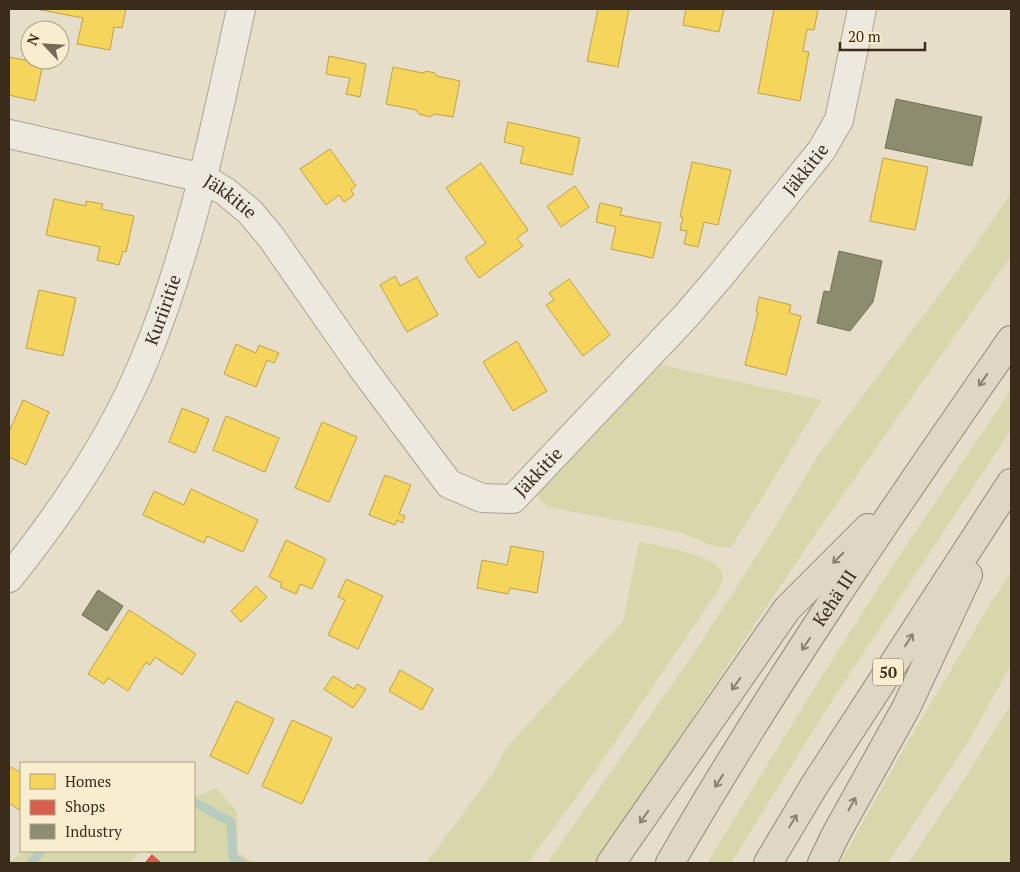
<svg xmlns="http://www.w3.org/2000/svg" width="1020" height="872" viewBox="0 0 1020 872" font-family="'PT Serif',serif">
<rect width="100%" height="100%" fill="#e7deca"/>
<g fill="#d8d7ab">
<polygon points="1011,193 1011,256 812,539 595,863 547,863 694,653 765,543 821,451 963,263"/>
<polygon points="661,365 822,400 731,548 714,546 679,532 548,507 539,498 537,489"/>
<polygon points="1011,390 1011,430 835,696 731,863 707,863 813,690 895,562"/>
<path d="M639,542C656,545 715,555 722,572C724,578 720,585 718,591L591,777L528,863H426L493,773L506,748L623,621Z"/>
<polygon points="1011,572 1011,665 968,742 888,863 840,863 906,745 994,598"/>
<polygon points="1011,704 1011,863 908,863 965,778"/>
<polygon points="217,788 237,812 238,853 255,863 161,863 145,851 194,851 194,797"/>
<polygon points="23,851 140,851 130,863 9,863"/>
</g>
<g fill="#f6d55c" stroke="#bea248">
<polygon points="36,9 126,9 122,28 114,27 110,50 77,44 83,18"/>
<polygon points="598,9 629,9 618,67 587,61"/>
<polygon points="686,9 724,9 719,32 683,25"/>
<polygon points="774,9 818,9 814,30 807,29 803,51 809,52 800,101 758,93"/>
<polygon points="329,56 366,64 360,97 346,94 350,78 326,74"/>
<polygon points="9,57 43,64 35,101 9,95"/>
<polygon points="393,67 423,73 426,71 435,73 437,76 460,81 453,117 435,114 430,117 419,114 416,110 386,104"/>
<polygon points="508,122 580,138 572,175 520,163 524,147 504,142"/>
<polygon points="330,149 356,186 351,190 354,195 344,202 339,195 326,205 300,169"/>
<polygon points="883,158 928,167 915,230 870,221"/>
<polygon points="692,162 731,170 718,225 704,222 698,247 684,244 687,231 680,230 683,217 680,217"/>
<polygon points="481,163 528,230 517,238 523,246 479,278 465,258 486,243 446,188"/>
<polygon points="575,186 589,207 561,227 547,206"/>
<polygon points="54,199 86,206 86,201 103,204 101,209 134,216 126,252 123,251 119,265 97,260 100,247 46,235"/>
<polygon points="600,203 622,208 620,215 661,223 653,258 611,249 616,227 596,222"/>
<polygon points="395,276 400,286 417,277 438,315 407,332 380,285"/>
<polygon points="569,279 610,335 583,356 546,305 554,300 549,293"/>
<polygon points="39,290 76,298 63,356 26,348"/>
<polygon points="759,297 791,305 789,313 801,316 786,375 745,365 758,313 756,312"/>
<polygon points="517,341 547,391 513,411 483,362"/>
<polygon points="236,344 256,353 259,345 279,353 274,363 267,360 256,387 224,374"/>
<polygon points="23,400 49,412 26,465 9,457 9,432"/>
<polygon points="182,408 209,419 195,453 169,442"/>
<polygon points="226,416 279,438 265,472 213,450"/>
<polygon points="322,422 357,437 329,502 295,488"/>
<polygon points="385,475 411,485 399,514 405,516 402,523 397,520 395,525 369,515"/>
<polygon points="191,489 258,520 243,552 207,536 204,543 143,515 154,491 184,505"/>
<polygon points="286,540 326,559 312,589 300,584 296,594 280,587 282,583 269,577"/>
<polygon points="511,546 544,552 537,593 510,588 508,594 477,588 482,560 507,565"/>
<polygon points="346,579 383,596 358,649 328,635 345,600 338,597"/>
<polygon points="256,586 267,597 241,622 231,611"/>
<polygon points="129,610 196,654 182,675 155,657 150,665 146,662 128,691 108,678 104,684 88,674"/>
<polygon points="400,670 433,689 422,710 389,691"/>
<polygon points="333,676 354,689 357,684 366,689 353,708 324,689"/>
<polygon points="236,701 274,719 248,774 210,756"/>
<polygon points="292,720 332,738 302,804 262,786"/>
<polygon points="11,767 21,773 21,811 9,803 9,771"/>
</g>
<polygon fill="#d6604d" stroke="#a8503e" points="152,855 161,863 145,863"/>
<g fill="#8c8c6e" stroke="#746f55">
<polygon points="896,99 982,117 972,166 885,148"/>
<polygon points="839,251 882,261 873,302 850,331 817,323 824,291 830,292"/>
<polygon points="98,590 123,606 107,631 82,615"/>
</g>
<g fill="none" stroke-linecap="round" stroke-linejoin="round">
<g stroke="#b7ccbf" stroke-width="9">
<polyline points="194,802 231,822 233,858 242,863"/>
<polyline points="31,863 41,851"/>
</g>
<defs>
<g id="minor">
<path id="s1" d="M9,134L203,178L226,192L250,212L271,237L361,366L449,484L482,498L513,499L686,316L721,275L821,151L839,120L862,9"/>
</g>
<g id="tertiary">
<path id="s2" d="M9,578C62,512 111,440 144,361C191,248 215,127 241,9"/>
</g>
<g id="trunk">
<polyline points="611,863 787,609 868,528"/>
<path id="s3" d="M670,863C774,683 892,511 1011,340"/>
<polyline points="768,863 814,786 1011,483"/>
<polyline points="822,863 836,834 906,708 968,575"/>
</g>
</defs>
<use href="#minor" stroke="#aca394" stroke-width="30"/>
<use href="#tertiary" stroke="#aca394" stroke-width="30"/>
<use href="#trunk" stroke="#91887b" stroke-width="30"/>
<use href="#minor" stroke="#eee9de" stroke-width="28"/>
<use href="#tertiary" stroke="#eee9de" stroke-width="28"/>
<use href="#trunk" stroke="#e0d6c4" stroke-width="28"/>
</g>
<defs><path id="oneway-shaft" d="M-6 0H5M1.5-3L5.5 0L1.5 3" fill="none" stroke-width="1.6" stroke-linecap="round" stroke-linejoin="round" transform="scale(1.25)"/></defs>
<g stroke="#8e8070">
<use href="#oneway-shaft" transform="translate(983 380) rotate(125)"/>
<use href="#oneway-shaft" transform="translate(838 558) rotate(135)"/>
<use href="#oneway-shaft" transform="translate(909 640) rotate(-57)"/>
<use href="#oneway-shaft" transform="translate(806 644) rotate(123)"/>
<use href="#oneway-shaft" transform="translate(736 684) rotate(125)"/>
<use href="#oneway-shaft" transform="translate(719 781) rotate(122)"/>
<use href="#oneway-shaft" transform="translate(852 804) rotate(-61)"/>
<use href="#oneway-shaft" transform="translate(644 817) rotate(125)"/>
<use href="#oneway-shaft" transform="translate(793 821) rotate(-59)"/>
</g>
<g text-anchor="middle" stroke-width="5" stroke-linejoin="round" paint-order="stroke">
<rect fill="#f9edcf" stroke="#746551" stroke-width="1" x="873" y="658.5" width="30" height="27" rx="4"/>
<g font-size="16" font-weight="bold" fill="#3b2b1b">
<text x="888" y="678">50</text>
</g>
<g font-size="18" fill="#3b2b1b" stroke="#f9edcf">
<text dy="6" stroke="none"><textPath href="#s1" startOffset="1102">Jäkkitie</textPath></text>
<text dy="6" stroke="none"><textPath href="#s1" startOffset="232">Jäkkitie</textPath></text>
<text dy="6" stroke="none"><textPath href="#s2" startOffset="311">Kuriiritie</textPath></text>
<text dy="6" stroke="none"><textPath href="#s1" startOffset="698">Jäkkitie</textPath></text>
<text dy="6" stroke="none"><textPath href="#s3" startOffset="312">Kehä III</textPath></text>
</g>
</g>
<rect width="1020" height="872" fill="none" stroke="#3b2b1b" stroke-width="20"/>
<rect x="20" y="762" width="175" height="90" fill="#f9edcf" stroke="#ad9f87"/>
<rect x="30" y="774" width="25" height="15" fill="#f6d55c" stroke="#ad9f87"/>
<text x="65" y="787" font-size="15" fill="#3b2b1b">Homes</text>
<rect x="30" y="800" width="25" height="15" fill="#d6604d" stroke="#ad9f87"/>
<text x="65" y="812" font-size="15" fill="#3b2b1b">Shops</text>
<rect x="30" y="824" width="25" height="15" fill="#8c8c6e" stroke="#ad9f87"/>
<text x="65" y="837" font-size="15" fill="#3b2b1b">Industry</text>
<g transform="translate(45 45) rotate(295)"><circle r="24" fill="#f9edcf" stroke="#ad9f87"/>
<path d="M0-4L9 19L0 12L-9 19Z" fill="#776a58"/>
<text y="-8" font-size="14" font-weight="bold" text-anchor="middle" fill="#3b2b1b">N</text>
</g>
<path d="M840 42v8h85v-8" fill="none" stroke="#3b2b1b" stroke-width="2.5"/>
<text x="848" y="42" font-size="15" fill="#3b2b1b" stroke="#f9edcf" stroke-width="4" paint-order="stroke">20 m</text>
</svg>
